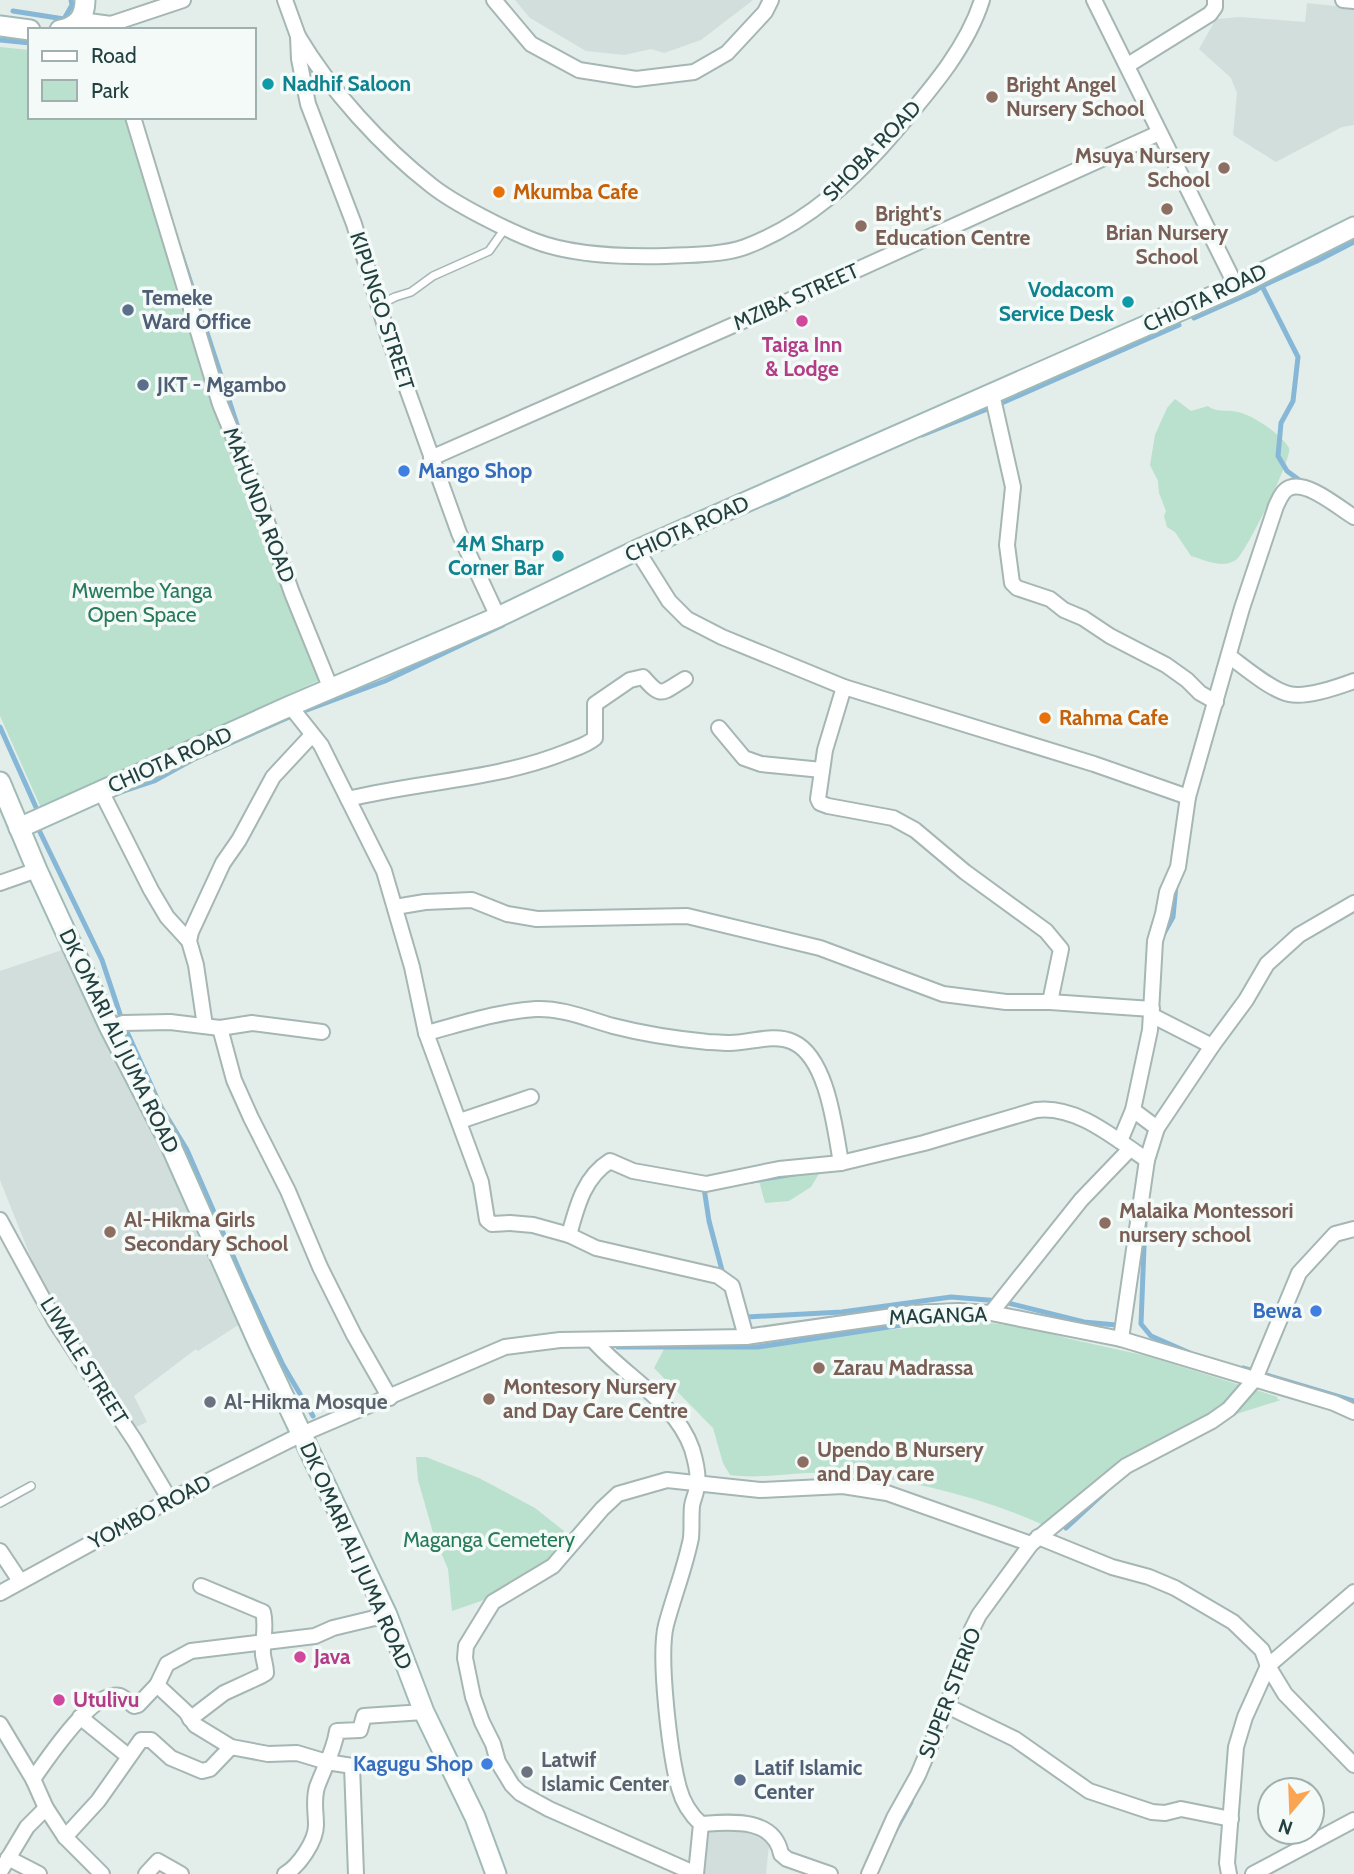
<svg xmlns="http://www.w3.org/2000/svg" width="1354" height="1874" viewBox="0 0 1354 1874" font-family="Cabin,sans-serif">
<rect width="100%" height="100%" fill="#e3eeeb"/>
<g fill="#d1dedb">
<polygon points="515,0 753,0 701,40 664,53 651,49 624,55 586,51 530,18"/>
<polygon points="1307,3 1354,8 1354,125 1342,127 1276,162 1233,135 1237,93 1231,78 1199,49 1216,19 1241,17 1305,22"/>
<polygon points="74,946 111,1048 243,1322 198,1351 196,1349 134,1396 147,1422 134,1428 41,1283 0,1180 0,971"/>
<polygon points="707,1825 747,1829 747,1832 770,1836 766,1874 700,1874"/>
</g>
<g fill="#bae0ce">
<polygon points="0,47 30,50 30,117 130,117 197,321 326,677 41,808 0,716"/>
<path d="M1175,399L1191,411L1208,406C1216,413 1227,409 1238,412C1253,415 1282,435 1289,448C1293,457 1247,550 1237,559C1224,570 1205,560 1191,556L1175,532L1167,527L1164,516L1166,511L1159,493L1158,481L1150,465L1155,435L1167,408Z"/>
<polygon points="823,1167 811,1187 789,1201 765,1203 758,1177"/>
<path d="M971,1321L1027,1327L1070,1339L1147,1356L1278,1397L1277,1399L1281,1400L1224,1418L1143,1458L1054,1530C987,1498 911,1479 837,1473C801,1470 766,1480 730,1475L723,1463L713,1428L654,1368L664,1349L765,1343Z"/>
<polygon points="416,1457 426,1457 479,1478 535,1508 564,1531 565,1542 559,1555 512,1586 481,1601 452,1611 448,1569 434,1536 418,1480"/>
</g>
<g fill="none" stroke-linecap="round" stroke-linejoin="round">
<g stroke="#87b7d6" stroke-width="5">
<polyline points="13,11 64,19 72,5 71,0"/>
<polyline points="0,40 30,43"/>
<polyline points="181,253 244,446"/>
<polyline points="1262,286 1298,357 1293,401 1281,423 1278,456 1287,471 1302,482"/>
<polyline points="1194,318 1255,291 1262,286 1317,261 1354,242"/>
<polyline points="922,435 995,406 1179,325"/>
<polyline points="769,502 788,494"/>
<polyline points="0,727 39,814"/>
<polyline points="201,756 296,714 385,681 503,625"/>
<polyline points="118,793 154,781 192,760"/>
<polyline points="40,823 39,830 102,960 123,1023 161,1107 187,1150 247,1288 283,1365 313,1416"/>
<polyline points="1163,935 1173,917 1176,885"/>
<polyline points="752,1181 794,1174"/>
<polyline points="708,1188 704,1188 709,1221 723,1274"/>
<polyline points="1145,1221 1141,1324 1151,1336 1190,1353"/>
<polyline points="744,1313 747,1317 842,1312 951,1297 1000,1301 1084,1322 1116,1325"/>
<polyline points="618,1347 758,1347 902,1325"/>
<polyline points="1243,1368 1354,1401"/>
<polyline points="1066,1528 1105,1492"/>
<polyline points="895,1831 911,1802"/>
</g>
<defs>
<g id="lane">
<polyline points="379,305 395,297 411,292 433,276 489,251 506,227"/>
<polyline points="0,1503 31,1486"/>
</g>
<g id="street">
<polyline points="285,0 298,36 299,59 308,104 354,224 388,336 459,533 498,617"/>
<polyline points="494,0 531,44 579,70 636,79 694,72 727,53 765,12 771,0"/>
<polyline points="1094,0 1236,286"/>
<polyline points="1343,0 1354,1"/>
<polyline points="81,20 111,24 183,0"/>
<path d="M298,36C330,90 382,147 432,186C455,204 506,230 535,241C571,255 627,257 666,256C689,255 723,255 745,247C808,223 855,179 898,128C930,90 967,48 982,0"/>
<polyline points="1128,65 1210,14 1215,7 1215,0"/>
<polyline points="133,117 220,404 259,499 292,593 331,689"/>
<polyline points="992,394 1013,487 1007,545 1012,583 1017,588 1050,599 1064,610 1083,618 1110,636 1166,665 1187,680 1200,693 1216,702"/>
<polyline points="431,458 786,302 1159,133"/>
<polyline points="637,550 669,601 687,619 722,637 844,687 1094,764 1188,797"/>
<path d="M1229,656C1244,667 1271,690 1289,694C1306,698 1338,687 1354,681"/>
<polyline points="844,687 825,750 818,799 820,803 828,806 893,818 915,830 965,872 1046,931 1061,949 1050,1002"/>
<polyline points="290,706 321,745 384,871 412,967 426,1033 481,1182 487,1220 492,1224 510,1223 533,1225 569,1235 596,1248 718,1276 732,1286 746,1337"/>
<polyline points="719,728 744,758 761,764 822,770"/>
<polyline points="101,791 151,890 167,917 189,941"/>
<path d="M348,799C421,781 496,780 566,752C576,748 587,745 595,738V704L630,680L643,677C662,699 661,693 685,679"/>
<polyline points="0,883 37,870"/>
<polyline points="395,907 425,902 472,900 507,914 537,919 687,916 820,948 943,994 1006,1002 1050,1002 1152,1009"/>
<polyline points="1151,1015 1212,1046"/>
<polyline points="205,1026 196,965 189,941 191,932 223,863 239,840 273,777 312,735"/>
<polyline points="110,1028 123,1023 170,1022 220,1028 252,1023 322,1032"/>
<polyline points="220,1028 234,1080 251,1118 288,1191 320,1267 354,1335 390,1398"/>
<path d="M426,1033C461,1024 499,1011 536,1009C563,1008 588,1019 613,1026C644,1034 677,1039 708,1042C715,1042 723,1043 730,1043C750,1043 774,1033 793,1042C828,1058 835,1130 841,1163"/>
<polyline points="460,1121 531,1097"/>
<path d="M1157,1128L1133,1110L1150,1030L1155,941L1163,914L1167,892L1178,867L1188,797L1242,608L1276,506C1279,500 1282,491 1289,488C1307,480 1339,508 1354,517"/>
<polyline points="1120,1141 1133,1110"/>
<polyline points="0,1220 55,1321 135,1441 170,1500"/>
<path d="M569,1235C577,1206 584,1177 610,1161L633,1171L706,1184L779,1169L841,1163L924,1143L1036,1110C1077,1105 1114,1138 1147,1160"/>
<polyline points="991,1313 1081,1200 1130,1149"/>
<polyline points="1121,1339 1147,1160 1157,1128 1212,1046 1246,1000 1267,964 1299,935 1354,903"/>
<path d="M593,1340C625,1377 675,1401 692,1449C695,1459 699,1475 697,1485C697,1492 693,1499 692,1506C691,1516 692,1527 691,1538C685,1568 674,1595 666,1625C658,1657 670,1755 679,1788C683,1803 690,1814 701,1824L696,1874"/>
<polyline points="1038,1537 1112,1567 1149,1577 1175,1588 1233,1622 1262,1650 1268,1666 1285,1694 1354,1765"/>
<polyline points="0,1551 20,1581"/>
<polyline points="0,1593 170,1500 302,1434 505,1347 560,1340 746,1337 914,1313 958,1311 991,1313 1121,1339 1334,1403 1354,1412"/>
<polyline points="157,1685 186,1712 195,1725 231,1747 268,1754 297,1753 327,1762 352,1766 356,1874"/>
<polyline points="947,1706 1015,1739 1089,1791 1152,1812 1165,1813 1181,1809 1231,1819"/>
<polyline points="80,1717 128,1756"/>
<path d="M190,1719L224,1693L261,1676L266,1673C266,1667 264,1661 263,1655C262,1640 267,1627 263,1612L201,1586"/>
<polyline points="0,1724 33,1779 46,1808 65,1837 102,1874"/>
<path d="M33,1779C47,1760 93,1688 120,1696C125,1698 130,1703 134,1706L138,1705L157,1685L167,1664L191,1651L315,1636L333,1628L387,1615"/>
<path d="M701,1824C730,1822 774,1817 781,1854L787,1859L830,1874"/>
<polyline points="65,1837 98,1801 141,1740 151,1740 171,1758 202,1771 210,1769 231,1747"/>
<polyline points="8,1858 39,1874"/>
<polyline points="0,1872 27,1827 46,1808"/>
<polyline points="146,1874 158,1861 181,1874"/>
<path d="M285,1874C299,1866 316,1841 316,1825C316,1811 313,1801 317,1787C324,1768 334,1751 337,1731L360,1730L364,1716L424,1712"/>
<polyline points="696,1874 549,1809 520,1793 512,1785 498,1762 493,1744 482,1722 473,1697 465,1658 466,1646 493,1602 553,1566 602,1509 618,1494 667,1480 760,1490 843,1486 887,1493 1031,1544"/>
<polyline points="869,1874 894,1818 918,1775 947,1706 972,1629 979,1615 1031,1544 1126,1466 1212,1421 1229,1409 1255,1379 1299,1273 1335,1234 1354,1229"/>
<polyline points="1229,1874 1227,1863 1236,1747 1245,1717 1268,1666 1354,1592"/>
<polyline points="1253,1874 1354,1820"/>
</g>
<g id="secondary">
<polyline points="0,26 30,30"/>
<path d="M60,30C77,27 85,17 85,0"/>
<polyline points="0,782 37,870 110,1028 171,1146 258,1342 387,1615 424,1712 475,1817 496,1874"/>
<polyline points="19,828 290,706 498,617 637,550 1236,286 1354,227"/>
</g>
</defs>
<use href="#lane" stroke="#a5b6b4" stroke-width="10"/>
<use href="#street" stroke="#a5b6b4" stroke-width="18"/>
<use href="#secondary" stroke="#a0bab7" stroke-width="23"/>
<use href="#lane" stroke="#fff" stroke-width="7"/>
<use href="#street" stroke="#fff" stroke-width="14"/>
<use href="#secondary" stroke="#fff" stroke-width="19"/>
</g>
<g fill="#0f9aa8" stroke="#f4faf8" stroke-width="2.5">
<circle cx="268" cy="84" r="7"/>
<circle cx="1128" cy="302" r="7"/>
<circle cx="558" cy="556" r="7"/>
</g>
<g fill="#8d6e63" stroke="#f4faf8" stroke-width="2.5">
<circle cx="992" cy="97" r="7"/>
<circle cx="1224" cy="168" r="7"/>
<circle cx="1167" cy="209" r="7"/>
<circle cx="861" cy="226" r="7"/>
<circle cx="1105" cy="1223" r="7"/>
<circle cx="110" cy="1232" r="7"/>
<circle cx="819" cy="1368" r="7"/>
<circle cx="489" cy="1399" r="7"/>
<circle cx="803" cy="1462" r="7"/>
</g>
<g fill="#e8710a" stroke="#f4faf8" stroke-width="2.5">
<circle cx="499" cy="192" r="7"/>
<circle cx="1045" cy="718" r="7"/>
</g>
<g fill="#5c6f8a" stroke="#f4faf8" stroke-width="2.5">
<circle cx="128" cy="310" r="7"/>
<circle cx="143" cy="385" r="7"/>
<circle cx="740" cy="1780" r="7"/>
</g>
<g fill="#d1479c" stroke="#f4faf8" stroke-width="2.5">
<circle cx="802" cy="321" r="7"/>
<circle cx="300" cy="1657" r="7"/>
<circle cx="59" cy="1700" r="7"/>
</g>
<g fill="#3f7fe0" stroke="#f4faf8" stroke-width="2.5">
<circle cx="404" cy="471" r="7"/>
<circle cx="1316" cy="1311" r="7"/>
<circle cx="487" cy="1764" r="7"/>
</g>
<g fill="#6b7280" stroke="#f4faf8" stroke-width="2.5">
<circle cx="210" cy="1402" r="7"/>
<circle cx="527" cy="1772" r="7"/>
</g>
<g text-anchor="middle" stroke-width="7" stroke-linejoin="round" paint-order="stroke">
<g font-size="21" font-weight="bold" fill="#0d838f" stroke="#f4faf8" text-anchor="end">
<text x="282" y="91" text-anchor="start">Nadhif Saloon</text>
<text x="1114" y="297">Vodacom<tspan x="1114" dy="24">Service Desk</tspan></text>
<text x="544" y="551">4M Sharp<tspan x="544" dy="24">Corner Bar</tspan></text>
</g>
<g font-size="21" font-weight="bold" fill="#785e54" stroke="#f4faf8" text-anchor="start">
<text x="1006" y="92">Bright Angel<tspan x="1006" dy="24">Nursery School</tspan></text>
<text x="1210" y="163" text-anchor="end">Msuya Nursery<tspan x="1210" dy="24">School</tspan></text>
<text x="875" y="221">Bright's<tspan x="875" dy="24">Education Centre</tspan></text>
<text x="1167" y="240" text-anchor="middle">Brian Nursery<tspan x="1167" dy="24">School</tspan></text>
<text x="1119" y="1218">Malaika Montessori<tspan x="1119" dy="24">nursery school</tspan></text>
<text x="124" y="1227">Al-Hikma Girls<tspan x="124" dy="24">Secondary School</tspan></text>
<text x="833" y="1375">Zarau Madrassa</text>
<text x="503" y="1394">Montesory Nursery<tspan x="503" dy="24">and Day Care Centre</tspan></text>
<text x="817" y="1457">Upendo B Nursery<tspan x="817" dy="24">and Day care</tspan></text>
</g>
<g font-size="21" fill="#21403f" stroke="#f4faf8">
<text transform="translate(872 151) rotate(-46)" y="7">SHOBA ROAD</text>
<text transform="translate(796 297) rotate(-24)" y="7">MZIBA STREET</text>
<text transform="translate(1205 298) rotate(-25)" y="7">CHIOTA ROAD</text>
<text transform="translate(382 311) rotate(72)" y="7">KIPUNGO STREET</text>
<text transform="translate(259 505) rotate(69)" y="7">MAHUNDA ROAD</text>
<text transform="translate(687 529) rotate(-24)" y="7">CHIOTA ROAD</text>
<text transform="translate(170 760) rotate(-24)" y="7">CHIOTA ROAD</text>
<text transform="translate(119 1041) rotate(64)" y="7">DK OMARI ALI JUMA ROAD</text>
<text transform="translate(938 1316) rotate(-2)" y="7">MAGANGA</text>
<text transform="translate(84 1361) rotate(58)" y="7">LIWALE STREET</text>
<text transform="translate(150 1512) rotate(-28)" y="7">YOMBO ROAD</text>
<text transform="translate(356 1556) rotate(66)" y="7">DK OMARI ALI JUMA ROAD</text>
<text transform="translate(950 1693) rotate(-69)" y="7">SUPER STERIO</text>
</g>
<g font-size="21" font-weight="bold" fill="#c56008" stroke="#f4faf8" text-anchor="start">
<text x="513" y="199">Mkumba Cafe</text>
<text x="1059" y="725">Rahma Cafe</text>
</g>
<g font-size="21" font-weight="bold" fill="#4e5e75" stroke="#f4faf8" text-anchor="start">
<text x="142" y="305">Temeke<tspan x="142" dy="24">Ward Office</tspan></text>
<text x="157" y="392">JKT - Mgambo</text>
<text x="754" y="1775">Latif Islamic<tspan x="754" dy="24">Center</tspan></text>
</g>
<g font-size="21" font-weight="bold" fill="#b23c85" stroke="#f4faf8" text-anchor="start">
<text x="802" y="352" text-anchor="middle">Taiga Inn<tspan x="802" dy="24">&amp; Lodge</tspan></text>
<text x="314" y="1664">Java</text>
<text x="73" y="1707">Utulivu</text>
</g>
<g font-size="21" font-weight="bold" fill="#366cbe" stroke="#f4faf8" text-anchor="end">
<text x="418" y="478" text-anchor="start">Mango Shop</text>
<text x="1302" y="1318">Bewa</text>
<text x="473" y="1771">Kagugu Shop</text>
</g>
<g font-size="21" fill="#287a5c" stroke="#f4faf8">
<text x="142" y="598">Mwembe Yanga<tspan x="142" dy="24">Open Space</tspan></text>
<text x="489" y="1547">Maganga Cemetery</text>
</g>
<g font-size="21" font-weight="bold" fill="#5b616d" stroke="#f4faf8" text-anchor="start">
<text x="224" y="1409">Al-Hikma Mosque</text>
<text x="541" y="1767">Latwif<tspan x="541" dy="24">Islamic Center</tspan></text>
</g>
</g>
<rect x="28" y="28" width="228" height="91" fill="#f4faf8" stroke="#a0b0ae" stroke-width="2"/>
<rect x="42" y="51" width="35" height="10" fill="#ffffff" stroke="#a0b0ae" stroke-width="2"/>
<text x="91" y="63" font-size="21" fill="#21403f">Road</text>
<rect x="42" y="80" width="35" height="21" fill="#bae0ce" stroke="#a0b0ae" stroke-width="2"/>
<text x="91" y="98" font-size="21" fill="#21403f">Park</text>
<g transform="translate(1291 1811) rotate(199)"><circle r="33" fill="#f4faf8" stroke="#a0b0ae" stroke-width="2"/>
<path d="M0-5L12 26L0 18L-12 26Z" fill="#fba553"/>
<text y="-10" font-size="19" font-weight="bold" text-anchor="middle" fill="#21403f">N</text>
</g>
</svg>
